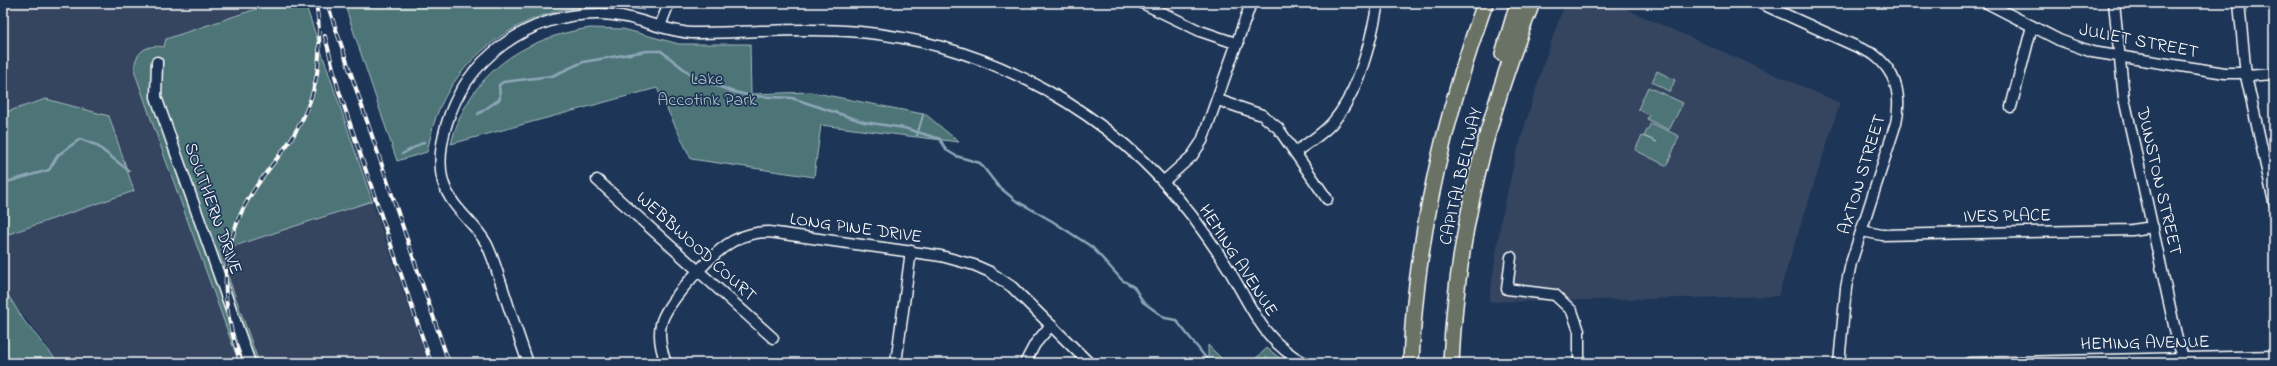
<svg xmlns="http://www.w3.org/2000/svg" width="2277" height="366" viewBox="0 0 2277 366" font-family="'Indie Flower',sans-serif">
<rect width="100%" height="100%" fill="#1d3557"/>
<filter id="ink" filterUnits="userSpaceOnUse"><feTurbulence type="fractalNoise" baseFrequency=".025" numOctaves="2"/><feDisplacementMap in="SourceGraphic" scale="8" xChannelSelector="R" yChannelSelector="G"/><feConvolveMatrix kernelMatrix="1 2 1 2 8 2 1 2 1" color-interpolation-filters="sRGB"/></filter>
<g filter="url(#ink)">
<g fill="#344560">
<polygon points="3,3 274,3 166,39 164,47 154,45 146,48 138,54 134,66 168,171 210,278 239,363 60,363 13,302 3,285 3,236 134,191 46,99 3,113"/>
<polygon points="1565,3 1612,3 1840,103 1778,296 1489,302 1501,220 1515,159 1544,62"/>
<polygon points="372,201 428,363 259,363 219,251"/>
</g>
<g fill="#4e7578" stroke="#a6babc">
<path d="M274,3H305L372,201L219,251L259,363H239C205,266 168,170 135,73C132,54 146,43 164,47L166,39Z"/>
<path d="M344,3H625L644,10C621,7 598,4 574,8C515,16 457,59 436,117C432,128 430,140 427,152L397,161Z"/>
<path d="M590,28L623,29L679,44H750L751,94L811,92L923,114L916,137L821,125L814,177L691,159L657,88L451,144C468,75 521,38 590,28Z"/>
<polygon points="1657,71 1675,80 1670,92 1652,82"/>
<polygon points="1648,87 1683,103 1669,130 1647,119 1649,115 1638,109"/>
<polygon points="46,99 109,116 134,191 3,236 3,113"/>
<polygon points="924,113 959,142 917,137"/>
<polygon points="1651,123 1679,136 1667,166 1635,150 1642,136 1657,142 1644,136"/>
<polygon points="3,287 25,322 59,363 3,363"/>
<polygon points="1208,345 1226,363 1208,363"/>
<polygon points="1267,348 1286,363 1251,363"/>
</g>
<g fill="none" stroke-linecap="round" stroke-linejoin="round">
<g stroke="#8ea7b8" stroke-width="2.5">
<polyline points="478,114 500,99 499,85 503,82 552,76 583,62 647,51 661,51 694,77 731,91 751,96 792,98 864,122 904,128 940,139 946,150 956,156 980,163 998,186 1015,200 1052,221 1092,247 1122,280 1134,287 1143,302 1165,318 1176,320 1210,363"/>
<polyline points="402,154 424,142"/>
<polyline points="3,183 49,170 58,155 80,139 96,145 129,171"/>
</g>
<defs>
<g id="minor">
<polyline points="1142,3 1200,31 1238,44"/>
<path d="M1760,3L1873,54C1896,71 1902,95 1896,123L1851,263L1846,288L1839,363"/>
<polyline points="1987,3 2059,40 2092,52 2225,73 2245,73"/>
<polyline points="2114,3 2124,98 2177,339 2185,363"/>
<polyline points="2239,3 2246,76 2274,202"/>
<polyline points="660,26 669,3"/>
<polyline points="157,62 156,97 250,363"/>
<polyline points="2246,76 2274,74"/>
<polyline points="1218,100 1262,115 1278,128 1327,199"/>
<polyline points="2011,107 2032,26"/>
<path d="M1295,152C1308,143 1323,134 1333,122C1359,92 1371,41 1378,3"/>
<polyline points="597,180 773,338"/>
<polyline points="1163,182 1192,156 1202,141 1251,3"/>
<polyline points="1862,231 1882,235 2132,230 2153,227"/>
<polyline points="1511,257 1507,289 1555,295 1572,311 1579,331 1579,363"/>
<path d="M528,363C519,337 510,312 502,286C497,272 493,256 486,243C473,220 452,210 443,182C438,164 441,144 446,126C465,59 528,14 597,14C630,13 659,30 691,33C747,33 804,27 860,32C990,44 1113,112 1192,216C1206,235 1220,254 1232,275C1254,312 1264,341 1304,363"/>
<path d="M666,363C661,350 658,338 661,324C666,302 713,252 733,241C744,235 756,232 769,232L941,256L974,265L990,272L1012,287L1089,363"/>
<polyline points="896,363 911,251"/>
<polyline points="1025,363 1035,344 1051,325"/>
<polyline points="1969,363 2274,356"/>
</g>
<g id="highway">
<polyline points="1503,54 1518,3"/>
<path d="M1411,363C1415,240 1444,119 1485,3"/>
<path d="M1451,363C1456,240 1486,117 1532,3"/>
</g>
</defs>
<use href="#minor" stroke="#fff" stroke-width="13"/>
<use href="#highway" stroke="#fff" stroke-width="18"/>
<use href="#minor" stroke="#1d3557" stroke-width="10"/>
<use href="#highway" stroke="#6a7165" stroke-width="15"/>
<defs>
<g id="rail">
<polyline points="327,3 449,363"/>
<polyline points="325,36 338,88 431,363"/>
<path d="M241,363C224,313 218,269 239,218C249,193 266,173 282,152C317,106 325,59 316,3"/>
</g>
</defs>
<use href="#rail" stroke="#fff" stroke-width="4"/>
<use href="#rail" stroke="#1d3557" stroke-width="2.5" stroke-dasharray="8" stroke-linecap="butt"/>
</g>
</g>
<g text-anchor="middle" stroke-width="3.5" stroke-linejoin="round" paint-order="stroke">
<g font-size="18" fill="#fff" stroke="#1d3557">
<text transform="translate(2139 40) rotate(11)" y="6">JULIET STREET</text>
<text transform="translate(1861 174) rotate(-73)" y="6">AXTON STREET</text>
<text transform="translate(1460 176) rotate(-77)" y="6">CAPITAL BELTWAY</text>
<text transform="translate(2160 181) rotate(77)" y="6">DUNSTON STREET</text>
<text transform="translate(214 208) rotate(70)" y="6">SOUTHERN DRIVE</text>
<text transform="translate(2007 215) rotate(-1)" y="6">IVES PLACE</text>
<text transform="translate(856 227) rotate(8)" y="6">LONG PINE DRIVE</text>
<text transform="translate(697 246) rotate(42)" y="6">WEBBWOOD COURT</text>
<text transform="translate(1239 260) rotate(57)" y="6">HEMING AVENUE</text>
<text transform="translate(2145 342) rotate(-1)" y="6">HEMING AVENUE</text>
</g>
<g font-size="18" fill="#afc1c2" stroke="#1d3557">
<text x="707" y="84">Lake<tspan x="707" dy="21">Accotink Park</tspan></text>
</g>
</g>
<rect width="2277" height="366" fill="none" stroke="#1d3557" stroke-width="16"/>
<rect x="8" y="8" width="2261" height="350" fill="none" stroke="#fff" stroke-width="1.5" filter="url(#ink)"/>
</svg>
